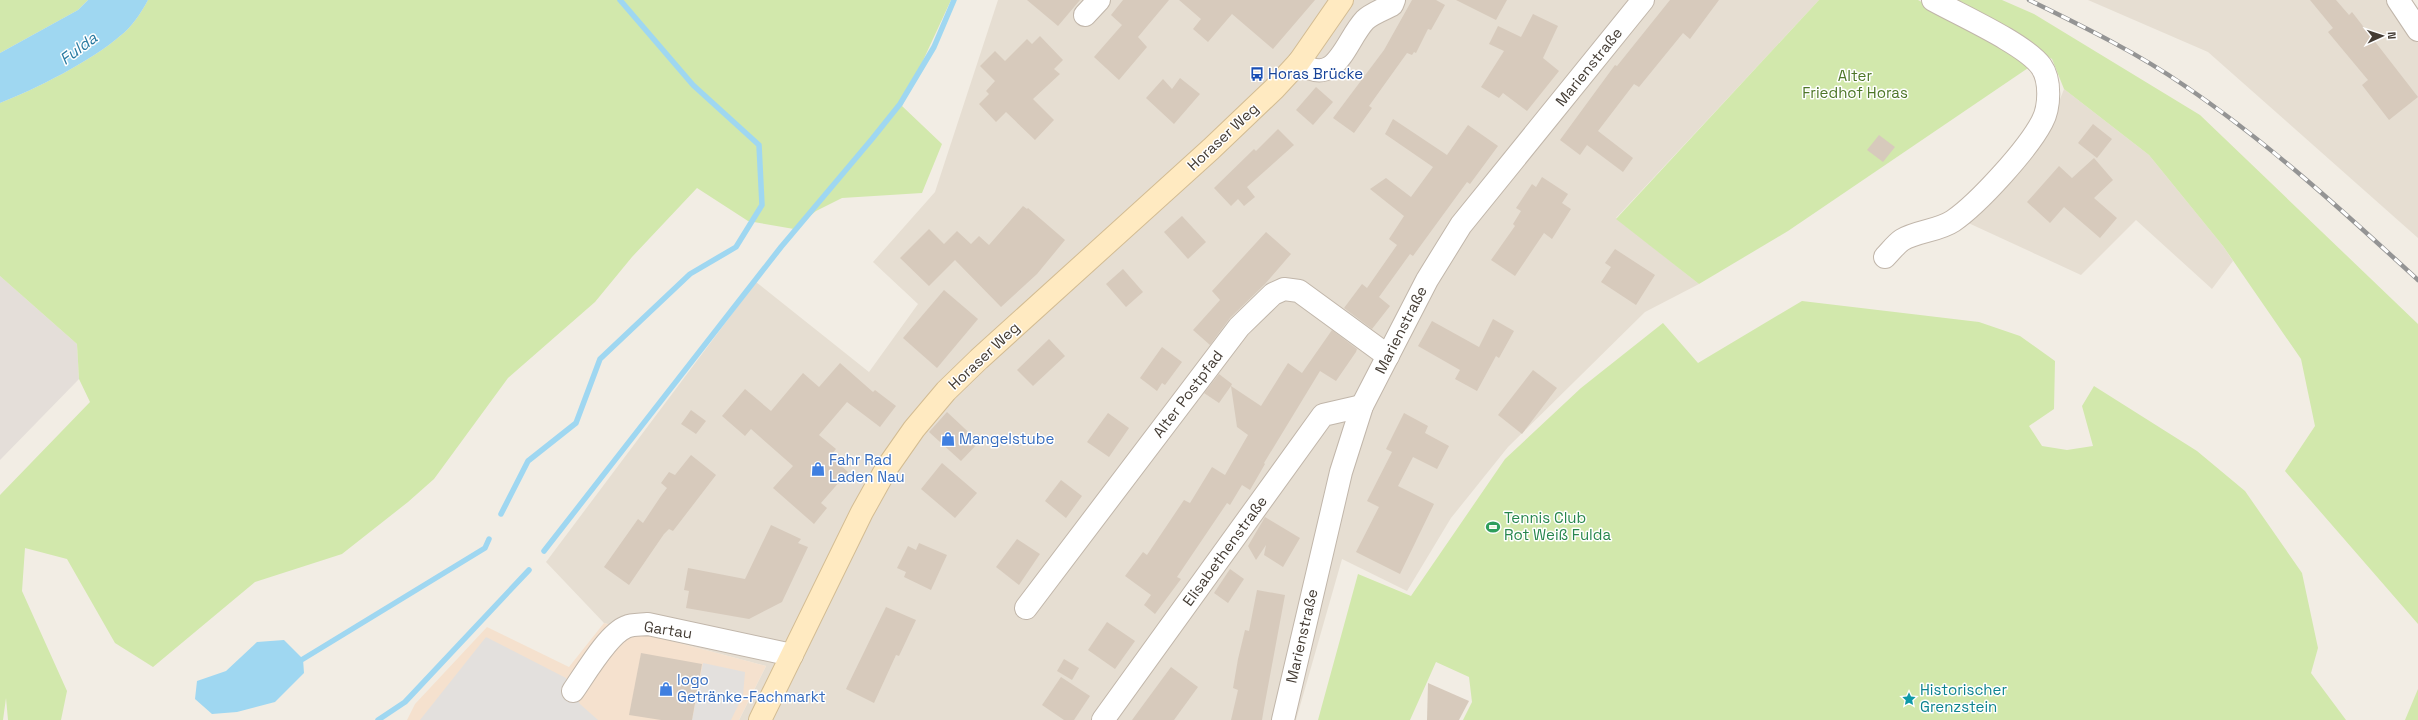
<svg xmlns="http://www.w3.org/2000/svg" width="2418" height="720" viewBox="0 0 2418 720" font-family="'Space Grotesk',sans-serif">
<rect width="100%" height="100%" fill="#f2ede4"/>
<g fill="#e6ded2">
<polygon points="998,0 1819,0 1616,218 1699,284 1645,312 1508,447 1451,518 1407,591 1342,559 1296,720 739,720 766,666 604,623 546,562 756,282 869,372 918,304 873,262 935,192"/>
<polygon points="2088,0 2389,0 2418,43 2418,238 2208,52"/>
<polygon points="2064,89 2149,155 2223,246 2233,261 2212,289 2136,220 2081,275 1964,221 2048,130"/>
</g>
<polygon fill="#f5e1ce" points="604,623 766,666 739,720 407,720 415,704 487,627 569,667"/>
<polygon fill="#e4ded9" points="0,276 77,344 79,379 0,460"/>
<g fill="#d2e8ac">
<polygon points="0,0 88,0 78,10 0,53"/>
<path d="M148,0H951L902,106L942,144L922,193L842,198L816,211L794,229L748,221L697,188L632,257L595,302L508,378L434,479L408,502L342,554L255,582L153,667L115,643L67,559L25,548L22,591L67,691L61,720H8L6,698L3,720H0V495L90,402L79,379L77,344L0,276V103C34,90 93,60 120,36C132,27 141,13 148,0Z"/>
<polygon points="1819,0 1918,0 2034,64 1788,231 1699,284 1616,219"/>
<polygon points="1953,0 2002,0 2034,14 2200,115 2418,324 2418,624 2285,471 2315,426 2301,359 2223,246 2149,155 2064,89 2052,59"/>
<polygon points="1802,301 1979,322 2020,336 2055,361 2054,409 2029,426 2042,446 2067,450 2093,446 2082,406 2094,386 2197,451 2245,491 2302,573 2318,648 2311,673 2346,720 1463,720 1472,702 1469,677 1436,662 1410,720 1318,720 1358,574 1411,596 1505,459 1581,388 1663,323 1698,363"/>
<polygon points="2418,689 2418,720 2405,720"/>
</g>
<g fill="#e3e0dd">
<polygon points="486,637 566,678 580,704 598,720 420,720"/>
<polygon points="703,663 745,672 743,695 731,720 692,720"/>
</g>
<g fill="#9fd7f1">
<path d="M88,0H148C141,13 132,27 120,36C93,60 34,90 0,103V53L78,10Z"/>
<polygon points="284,640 303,659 304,673 275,702 237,712 212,714 195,699 197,681 226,671 257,642"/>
</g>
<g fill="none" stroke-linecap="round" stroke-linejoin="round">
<g stroke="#9fd7f1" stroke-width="5.5">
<polyline points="501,514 528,461 576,423 600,359 690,274 736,247 762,205 759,145 693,85 620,0"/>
<polyline points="544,551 781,247 872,139 900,104 934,47 954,0"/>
<polyline points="303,659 485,548 489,539"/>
<polyline points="378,720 405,702 529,570"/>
</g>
</g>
<g fill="#d7cabc">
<polygon points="1027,0 1080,0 1058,26"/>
<polygon points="1123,0 1169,0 1138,37 1147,47 1119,80 1094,57 1122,25 1111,15"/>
<polygon points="1179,0 1315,0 1273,49 1232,14 1208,42 1193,29 1201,19"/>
<polygon points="1412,0 1436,0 1445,5 1431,30 1428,29 1416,53 1414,52 1412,55 1407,53 1369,106 1372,108 1354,133 1333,118 1384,50"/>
<polygon points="1456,0 1507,0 1496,20"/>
<polygon points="1670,0 1719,0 1690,39 1683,33 1639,87 1634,84 1598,131 1633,158 1623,172 1587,145 1580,155 1560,140 1615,65 1617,66"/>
<polygon points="2310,0 2336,0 2349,15 2352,12 2418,97 2389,120 2362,85 2368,80 2328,32 2333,28"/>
<polygon points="1533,14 1558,26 1543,58 1559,71 1527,111 1503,93 1499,98 1481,87 1504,51 1489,44 1498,26 1521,37"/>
<polygon points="1040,36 1063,60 1054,69 1060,74 1033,99 1054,120 1035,140 1006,112 996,122 979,104 989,94 986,91 995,81 980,66 995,51 1005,61 1027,39 1032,44"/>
<polygon points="1180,78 1200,94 1174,124 1146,98 1163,79 1172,89"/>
<polygon points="1316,87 1333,102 1313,125 1296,110"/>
<polygon points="1393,119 1447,155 1468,125 1498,146 1470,184 1467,182 1413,256 1410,254 1379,297 1390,306 1372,329 1344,308 1362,284 1367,288 1397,245 1389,239 1404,216 1370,189 1386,178 1411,197 1433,167 1385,134"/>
<polygon points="2093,124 2112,139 2097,158 2078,143"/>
<polygon points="1278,129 1294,145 1247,187 1255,197 1244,206 1238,199 1231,206 1214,188 1254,149 1256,151"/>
<polygon points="1879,135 1895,147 1883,162 1867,150"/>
<polygon points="2094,158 2113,180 2094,198 2117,218 2100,238 2064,207 2050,223 2027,202 2059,166 2072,178"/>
<polygon points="1542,177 1568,194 1562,203 1571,209 1552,239 1544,233 1515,276 1491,260 1515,226 1513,224 1521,211 1516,208 1532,184 1536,187"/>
<polygon points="1023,206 1027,209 1028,208 1065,240 1037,274 1001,307 955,260 929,286 900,258 929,229 944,244 957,231 971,244 979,236 989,245"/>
<polygon points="1182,216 1206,242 1188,259 1164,232"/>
<polygon points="1266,232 1291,254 1265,284 1230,318 1210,345 1193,330 1220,300 1212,291"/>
<polygon points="1615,249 1655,275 1636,305 1601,282 1611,267 1605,263"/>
<polygon points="1123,269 1143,292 1126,307 1106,284"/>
<polygon points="944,290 978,319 937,368 903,338"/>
<polygon points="1493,319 1514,331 1499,358 1496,356 1477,391 1455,379 1460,370 1418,346 1432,321 1479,347"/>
<polygon points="1332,330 1357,349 1356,352 1336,381 1320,371 1264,463 1265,464 1250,490 1242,485 1230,505 1227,503 1177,577 1181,579 1155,614 1144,605 1151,595 1125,576 1143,552 1147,555 1184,500 1190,503 1212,467 1225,475 1248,435 1237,427 1231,386 1219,403 1204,393 1219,374 1232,384 1231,386 1261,406 1288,363 1302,373"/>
<polygon points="1049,339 1065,356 1033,386 1017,370"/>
<polygon points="1162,347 1182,362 1165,385 1162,383 1157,391 1140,378"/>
<polygon points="840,363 873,392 875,390 896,406 880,427 847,402 819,435 836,449 830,456 848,472 821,503 827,508 814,524 773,488 793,466 751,429 745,436 722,416 745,389 771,411 803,373 819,387"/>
<polygon points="1533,370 1557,388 1522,434 1498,415"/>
<polygon points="691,410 706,421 696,434 681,424"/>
<polygon points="947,412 979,442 961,461 929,432"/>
<polygon points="1108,413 1129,428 1109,457 1087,442"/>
<polygon points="1404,413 1428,426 1425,433 1449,446 1437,469 1413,457 1398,486 1434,504 1400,574 1356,552 1379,507 1367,501 1392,452 1386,449"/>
<polygon points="691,455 716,475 673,531 669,529 664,534 629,585 604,567 638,519 643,523 661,496 667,488 661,483 669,472 675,475"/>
<polygon points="942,463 977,493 955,518 921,489"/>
<polygon points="1061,480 1082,496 1066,518 1045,501"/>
<polygon points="1265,517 1300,538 1283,567 1264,555 1266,545 1256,560 1248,546"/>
<polygon points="771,525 801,539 798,543 808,547 782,602 749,619 686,608 689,591 684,590 688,568 745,579"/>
<polygon points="1017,539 1040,554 1019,585 996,567"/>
<polygon points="919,543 947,555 931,590 904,577 906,572 897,568 908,546 916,550"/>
<polygon points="1230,569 1244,579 1228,603 1214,593"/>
<polygon points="1257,590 1285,595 1264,708 1262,720 1231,720 1238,690 1233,688 1238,659 1245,630 1249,631"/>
<polygon points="886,607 916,620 899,656 896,655 874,703 846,689"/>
<polygon points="1107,622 1135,641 1115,669 1088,650"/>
<polygon points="641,653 702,664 692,720 661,720 629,715"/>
<polygon points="1064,659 1079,668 1072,680 1057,671"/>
<polygon points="1171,667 1198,687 1174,720 1132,720"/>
<polygon points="1061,677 1090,696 1074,720 1064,720 1042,705"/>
<polygon points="1428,683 1469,701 1459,720 1427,720"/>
</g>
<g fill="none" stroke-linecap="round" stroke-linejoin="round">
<defs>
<g id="street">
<polyline points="2398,0 2418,30"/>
<polyline points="1085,15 1099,0"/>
<path d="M1299,62C1336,90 1345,41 1365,20C1371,14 1384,9 1392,5L1394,0"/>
<path d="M1885,257C1890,252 1896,244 1902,240C1917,231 1938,231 1953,221C1979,203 2028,149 2042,122C2050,107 2051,80 2041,66C2025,44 1960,15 1933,0"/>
<polyline points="1026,608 1239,327 1273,294 1284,289 1299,291 1388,356"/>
<path d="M573,691C585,674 608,634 626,627C633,624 641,625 648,624L792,655"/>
<polyline points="1103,720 1323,415 1362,406"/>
<polyline points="1283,720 1341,472 1362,406 1427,280 1461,225 1643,0"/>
</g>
<polyline id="secondary" points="760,720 862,512 886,469 914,429 946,391 979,359 1211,149 1274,89 1299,62 1342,0"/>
</defs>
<use href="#street" stroke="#c1b6aa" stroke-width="24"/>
<use href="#secondary" stroke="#d3bc93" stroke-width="24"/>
<use href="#street" stroke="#fff" stroke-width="22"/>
<use href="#secondary" stroke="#ffeac1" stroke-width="22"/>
<defs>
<path id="rail" d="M2029,0C2082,26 2136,52 2185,86C2269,143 2344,212 2418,280"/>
</defs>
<use href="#rail" stroke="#949494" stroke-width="4.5"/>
<use href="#rail" stroke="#fff" stroke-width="3" stroke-dasharray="9" stroke-linecap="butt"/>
</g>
<defs>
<symbol id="bus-bare" viewBox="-9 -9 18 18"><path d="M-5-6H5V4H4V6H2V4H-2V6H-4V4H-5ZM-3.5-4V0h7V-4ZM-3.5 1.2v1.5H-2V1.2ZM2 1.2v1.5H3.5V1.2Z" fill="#1a4fb4" stroke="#fff" stroke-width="2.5" paint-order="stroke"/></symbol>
<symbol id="shop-bare" viewBox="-9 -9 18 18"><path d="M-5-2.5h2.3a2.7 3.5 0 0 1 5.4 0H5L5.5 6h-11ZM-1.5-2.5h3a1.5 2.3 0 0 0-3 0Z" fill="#3f7fe0" stroke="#fff" stroke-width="2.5" paint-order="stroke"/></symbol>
<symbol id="stadium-bare" viewBox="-9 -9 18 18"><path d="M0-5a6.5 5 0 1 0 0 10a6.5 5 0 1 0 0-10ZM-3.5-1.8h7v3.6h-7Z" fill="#2e9e5b" stroke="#fff" stroke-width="2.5" paint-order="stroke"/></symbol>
<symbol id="sight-bare" viewBox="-9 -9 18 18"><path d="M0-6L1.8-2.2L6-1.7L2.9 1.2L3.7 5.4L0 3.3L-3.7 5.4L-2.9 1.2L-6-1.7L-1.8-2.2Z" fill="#0f9aa8" stroke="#fff" stroke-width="2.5" paint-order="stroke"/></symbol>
</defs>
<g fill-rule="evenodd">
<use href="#bus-bare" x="1247" y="64" width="20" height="20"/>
<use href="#shop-bare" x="938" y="429" width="20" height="20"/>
<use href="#shop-bare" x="808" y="459" width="20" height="20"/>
<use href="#stadium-bare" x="1483" y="517" width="20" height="20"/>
<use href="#shop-bare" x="656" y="679" width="20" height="20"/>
<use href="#sight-bare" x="1899" y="689" width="20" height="20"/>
</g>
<g text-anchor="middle" stroke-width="3" stroke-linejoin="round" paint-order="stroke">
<g font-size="15" fill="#443c34" stroke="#fff">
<text transform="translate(1589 67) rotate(-51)" y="5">Marienstraße</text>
<text transform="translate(1223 137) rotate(-43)" y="5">Horaser Weg</text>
<text transform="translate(1401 330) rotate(-63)" y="5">Marienstraße</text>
<text transform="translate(984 356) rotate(-43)" y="5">Horaser Weg</text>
<text transform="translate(1188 394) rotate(-53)" y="5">Alter Postpfad</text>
<text transform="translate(1225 551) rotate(-54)" y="5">Elisabethenstraße</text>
<text transform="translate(668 630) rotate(9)" y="5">Gartau</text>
<text transform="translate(1302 636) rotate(-77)" y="5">Marienstraße</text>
</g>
<g font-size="15" fill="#164399" stroke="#fff" text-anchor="start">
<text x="1268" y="79">Horas Brücke</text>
</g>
<g font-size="15" fill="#4d7627" stroke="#fff">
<text x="1855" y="81">Alter<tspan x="1855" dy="17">Friedhof Horas</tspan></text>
</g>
<g font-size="15" fill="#366cbe" stroke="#fff" text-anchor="start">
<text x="959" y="444">Mangelstube</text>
<text x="829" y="465">Fahr Rad<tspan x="829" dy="17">Laden Nau</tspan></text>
<text x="677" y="685">logo<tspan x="677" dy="17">Getränke-Fachmarkt</tspan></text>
</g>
<g font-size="15" fill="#27864d" stroke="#fff" text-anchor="start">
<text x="1504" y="523">Tennis Club<tspan x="1504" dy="17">Rot Weiß Fulda</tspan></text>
</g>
<g font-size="15" fill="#0d838f" stroke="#fff" text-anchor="start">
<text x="1920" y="695">Historischer<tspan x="1920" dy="17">Grenzstein</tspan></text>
</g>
<g font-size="16" font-style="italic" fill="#297aa1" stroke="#fff">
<text transform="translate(78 48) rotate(-37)" y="6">Fulda</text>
</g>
</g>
<g transform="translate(2382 36) rotate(87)" stroke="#ffffff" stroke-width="3" paint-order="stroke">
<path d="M0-3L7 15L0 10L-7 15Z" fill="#443c34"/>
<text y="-6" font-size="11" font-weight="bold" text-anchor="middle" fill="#443c34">N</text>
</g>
</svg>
